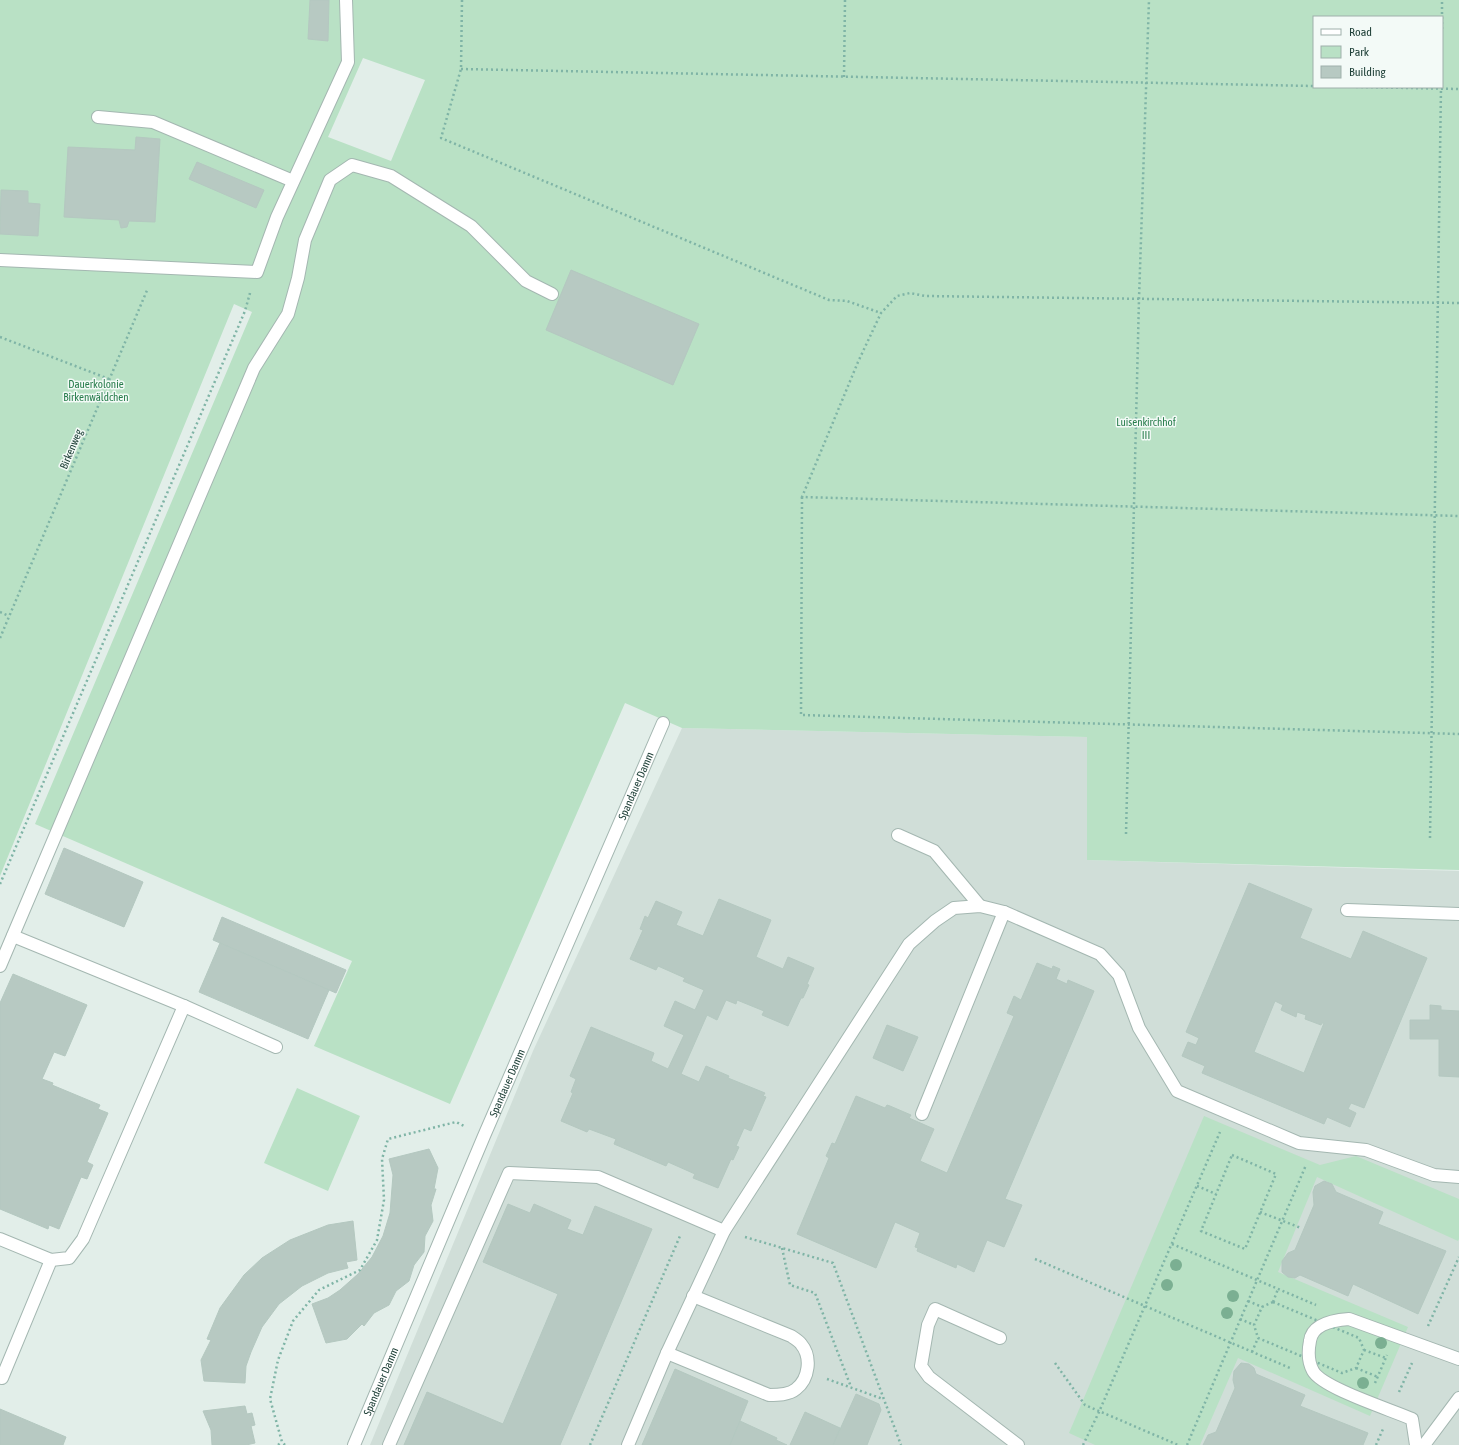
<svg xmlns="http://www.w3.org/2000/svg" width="1459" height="1445" viewBox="0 0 1459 1445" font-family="'Asap Condensed',sans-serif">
<rect width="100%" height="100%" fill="#e2eee9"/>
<polygon fill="#d0ded8" points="682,728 1087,737 1087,860 1459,871 1459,1445 370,1445 533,1051"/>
<g fill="#b9e1c5" fill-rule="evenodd">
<path d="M0,0H1459V870L1087,860V737L682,728L625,703L450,1104L314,1046L352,961L35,824L252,312L234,304L0,876ZM1314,17H1442V87H1314ZM363,58L425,80L391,161L328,137Z"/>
<polygon points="297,1088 360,1116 328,1191 264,1163"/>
<polygon points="1204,1116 1320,1165 1356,1156 1459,1199 1459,1239 1458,1241 1317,1177 1278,1272 1408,1327 1370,1416 1238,1358 1200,1445 1095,1445 1069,1433"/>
</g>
<g fill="#b7c9c2" stroke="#b4c8c0" fill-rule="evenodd">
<polygon points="310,0 329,0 328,41 308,39"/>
<polygon points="136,137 160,139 155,222 129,221 127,227 121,228 119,220 64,217 68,147 135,150"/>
<polygon points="197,162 264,190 256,208 189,179"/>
<polygon points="1,190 28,191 28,203 40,204 38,236 0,234"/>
<polygon points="571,270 699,324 673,385 546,330"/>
<polygon points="64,848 143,882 124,927 45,894"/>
<path d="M1249,883L1312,909L1300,938L1351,959L1363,931L1427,958L1364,1108L1351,1103L1348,1109L1356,1113L1350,1127L1327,1117L1324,1124L1202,1073L1205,1066L1182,1056L1188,1042L1196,1045L1199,1038L1186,1032ZM1275,1001L1283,1005L1281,1010L1296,1017L1297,1012L1306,1015L1305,1019L1321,1025L1322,1023H1324L1304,1073L1254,1052Z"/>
<polygon points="719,899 771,920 756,957 783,969 788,957 814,968 807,984 809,985 803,998 801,998 788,1026 762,1015 764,1011 737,1000 736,1004 726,1000 717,1020 707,1015 681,1074 699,1082 706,1066 729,1076 728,1078 765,1093 763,1096 766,1097 751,1131 744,1128 736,1146 739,1147 733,1160 731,1159 718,1188 693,1178 695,1174 668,1162 666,1166 614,1144 616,1139 589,1129 587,1132 561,1121 573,1093 571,1092 576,1079 570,1076 591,1027 654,1053 651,1061 668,1069 684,1035 664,1026 675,1001 695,1010 704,990 683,981 685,978 658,966 656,970 630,959 643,930 640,929 645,916 648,918 656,901 682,912 676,925 703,936"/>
<polygon points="222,917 346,970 336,993 213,940"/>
<polygon points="220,943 329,990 308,1039 199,992"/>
<polygon points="1037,963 1052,969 1053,966 1060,969 1056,979 1067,984 1068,980 1094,991 1005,1199 1022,1205 1004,1247 987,1240 974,1272 957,1264 956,1268 917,1251 918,1248 915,1247 920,1233 895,1222 876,1268 797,1234 829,1158 826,1156 832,1143 835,1144 856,1096 885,1108 887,1105 890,1106 911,1115 909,1118 934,1129 920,1161 947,1173 1014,1016 1007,1013 1014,996 1021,1000"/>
<polygon points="13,974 87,1005 65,1056 54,1052 42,1079 53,1083 52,1085 100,1105 98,1109 108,1113 87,1162 93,1165 87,1179 81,1177 59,1229 49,1225 48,1229 0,1209 0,1003"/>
<polygon points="1430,1005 1441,1006 1441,1010 1459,1011 1459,1077 1439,1076 1439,1039 1410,1039 1410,1020 1430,1020"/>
<polygon points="887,1025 918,1037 903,1071 873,1058"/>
<polygon points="429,1149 438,1168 434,1189 436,1189 431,1205 433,1221 425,1236 424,1252 414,1265 409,1281 396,1291 389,1305 374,1313 364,1326 362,1324 347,1339 326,1343 312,1304 328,1298 340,1290 358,1274 372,1257 383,1236 390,1213 393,1175 389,1159"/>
<polygon points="1324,1181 1332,1184 1336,1192 1383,1212 1378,1224 1446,1251 1418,1314 1353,1284 1348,1296 1300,1275 1295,1278 1288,1277 1282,1272 1282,1261 1288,1253 1295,1250 1314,1205 1313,1192 1315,1186"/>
<polygon points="508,1204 530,1213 534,1204 571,1220 567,1229 583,1235 595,1206 652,1229 560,1445 404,1445 427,1392 503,1424 558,1294 483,1262"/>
<polygon points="353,1221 357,1260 346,1262 348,1268 328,1273 302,1286 279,1304 262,1327 251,1352 246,1366 245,1383 204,1381 201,1360 211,1340 207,1339 220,1308 244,1275 262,1258 290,1240 328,1225"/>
<polygon points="1241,1363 1249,1364 1254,1368 1256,1374 1305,1395 1300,1406 1368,1433 1363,1445 1203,1445 1208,1435 1216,1432 1235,1388 1233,1380 1234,1371"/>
<polygon points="675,1369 748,1401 730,1445 642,1445"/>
<polygon points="856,1394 879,1404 881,1410 867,1445 833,1445"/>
<polygon points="245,1406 247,1414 252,1413 255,1425 251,1426 255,1443 246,1445 212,1445 211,1430 203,1411"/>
<polygon points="0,1409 66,1437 63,1445 0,1445"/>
<polygon points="805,1412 840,1428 833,1445 790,1445"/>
<polygon points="740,1421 777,1438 776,1440 787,1445 730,1445"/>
</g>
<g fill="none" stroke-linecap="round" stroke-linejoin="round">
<defs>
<g id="service">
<polyline points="98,117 153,122 293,181"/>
<polyline points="0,260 257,272 277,217 348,62 346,0"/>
<polyline points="898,835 934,851 980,906"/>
<polyline points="1347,910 1459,914"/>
<polyline points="13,936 184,1006 276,1047"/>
<polyline points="0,966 254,368 288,314 298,278 305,240 330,180 352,165 391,176 471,226 526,281 552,294"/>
<polyline points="922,1114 1004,912"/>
<polyline points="0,1239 51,1260 69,1258 83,1239 184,1006"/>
<polyline points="1000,1338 935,1309 928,1325 921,1366 929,1377 1018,1445"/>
<path d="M667,1353L769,1395C777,1395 789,1395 796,1389C809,1379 812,1357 801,1344C799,1341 794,1338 791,1336L693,1296"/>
<polyline points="2,1378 51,1260"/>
<polyline points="389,1445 509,1173 598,1177 724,1231"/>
<polyline points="628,1445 667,1353 724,1231 909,944 935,921 954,908 980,906 1004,912 1100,954 1119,975 1139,1028 1177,1091 1299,1143 1366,1150 1434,1175 1459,1177"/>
<path d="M1416,1445L1412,1419C1392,1410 1322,1388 1313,1371C1308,1362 1308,1351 1310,1341C1312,1324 1335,1320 1349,1319L1459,1359"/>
<polyline points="1424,1445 1459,1398"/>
</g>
<g id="minor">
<path id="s1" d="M354,1445L484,1136L663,723"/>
</g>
</defs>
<use href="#service" stroke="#a4b7b1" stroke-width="14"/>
<use href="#minor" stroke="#a4b7b1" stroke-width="14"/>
<g stroke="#7fb4a6" stroke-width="2.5" stroke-dasharray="2 3" stroke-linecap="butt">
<polyline points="462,0 461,69 441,138 829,300 847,301 881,313"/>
<polyline points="1442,29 1442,0"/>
<polyline points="461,69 1314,86"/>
<polyline points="844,77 845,0"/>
<polyline points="1356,87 1459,89"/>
<polyline points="1459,303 925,296 910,293 897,296 881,313 858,362 802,497 1459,516"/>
<polyline points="0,337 109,379"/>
<polyline points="802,497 801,715 1459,734"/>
<polyline points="0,612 9,616"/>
<polyline points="0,638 148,288"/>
<polyline points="1126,834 1139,299 1149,0"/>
<polyline points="1430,838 1441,87"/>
<polyline points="0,884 245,311 250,293"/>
<polygon points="1232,1155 1276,1174 1245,1249 1201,1231"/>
<polyline points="1197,1186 1216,1194"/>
<polyline points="1260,1212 1301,1228"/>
<polyline points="745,1237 833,1263 901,1445"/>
<polyline points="1172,1244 1316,1305"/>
<polyline points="782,1248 790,1285 815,1293 851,1387"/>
<polyline points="1035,1259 1290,1368"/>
<polyline points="1248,1301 1262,1307"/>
<polygon points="1273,1302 1359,1338 1364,1350 1356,1368 1342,1373 1258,1338 1254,1325 1262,1307"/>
<polyline points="1273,1302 1278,1289"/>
<polyline points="1240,1319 1254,1325"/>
<polyline points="1428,1326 1459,1257"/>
<polyline points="1364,1350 1386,1358"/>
<polyline points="1252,1352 1258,1338"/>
<polyline points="1055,1363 1085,1405 1178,1445"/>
<polyline points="1356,1368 1378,1377"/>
<polyline points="827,1379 883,1399"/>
<polyline points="1375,1383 1387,1355"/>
<polyline points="1399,1392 1412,1363"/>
<polyline points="278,1445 282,1442"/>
<polyline points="285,1445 282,1442 270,1399 278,1360 293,1321 319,1290 360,1270 377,1240 384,1200 382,1159 388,1139 456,1122 466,1127"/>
<polyline points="590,1445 680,1236"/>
<polyline points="1083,1445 1099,1412 1220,1132"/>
<polyline points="1187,1445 1306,1165"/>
<polyline points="1376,1445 1383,1429"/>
</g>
<use href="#service" stroke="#fff" stroke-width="12"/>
<use href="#minor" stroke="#fff" stroke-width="12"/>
</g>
<g fill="#7baf92">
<circle cx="1176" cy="1265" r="6"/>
<circle cx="1167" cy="1285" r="6"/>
<circle cx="1233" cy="1296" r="6"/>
<circle cx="1227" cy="1313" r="6"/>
<circle cx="1381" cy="1343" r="6"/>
<circle cx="1363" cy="1383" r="6"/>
</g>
<g text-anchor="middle" stroke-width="3" stroke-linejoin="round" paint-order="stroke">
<g font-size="11" fill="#267c4b" stroke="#f3faf7">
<text x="96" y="388">Dauerkolonie<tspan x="96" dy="13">Birkenwäldchen</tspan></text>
<text x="1146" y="426">Luisenkirchhof<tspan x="1146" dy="13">III</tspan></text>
</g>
<g font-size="11" fill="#204139" stroke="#f3faf7">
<text transform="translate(71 449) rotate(-67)" y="4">Birkenweg</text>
<text dy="4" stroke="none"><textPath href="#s1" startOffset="717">Spandauer Damm</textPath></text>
<text dy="4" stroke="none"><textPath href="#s1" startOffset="393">Spandauer Damm</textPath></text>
<text dy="4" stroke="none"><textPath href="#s1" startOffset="69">Spandauer Damm</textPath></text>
</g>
</g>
<rect x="1313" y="16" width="130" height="72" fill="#f3faf7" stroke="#9fb0ab"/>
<rect x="1321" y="29" width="20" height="6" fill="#ffffff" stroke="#9fb0ab"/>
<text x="1349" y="36" font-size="12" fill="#204139">Road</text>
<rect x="1321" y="46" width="20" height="12" fill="#b9e1c5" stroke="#9fb0ab"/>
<text x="1349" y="56" font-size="12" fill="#204139">Park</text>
<rect x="1321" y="66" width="20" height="12" fill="#b7c9c2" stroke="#9fb0ab"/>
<text x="1349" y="76" font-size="12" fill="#204139">Building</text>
</svg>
